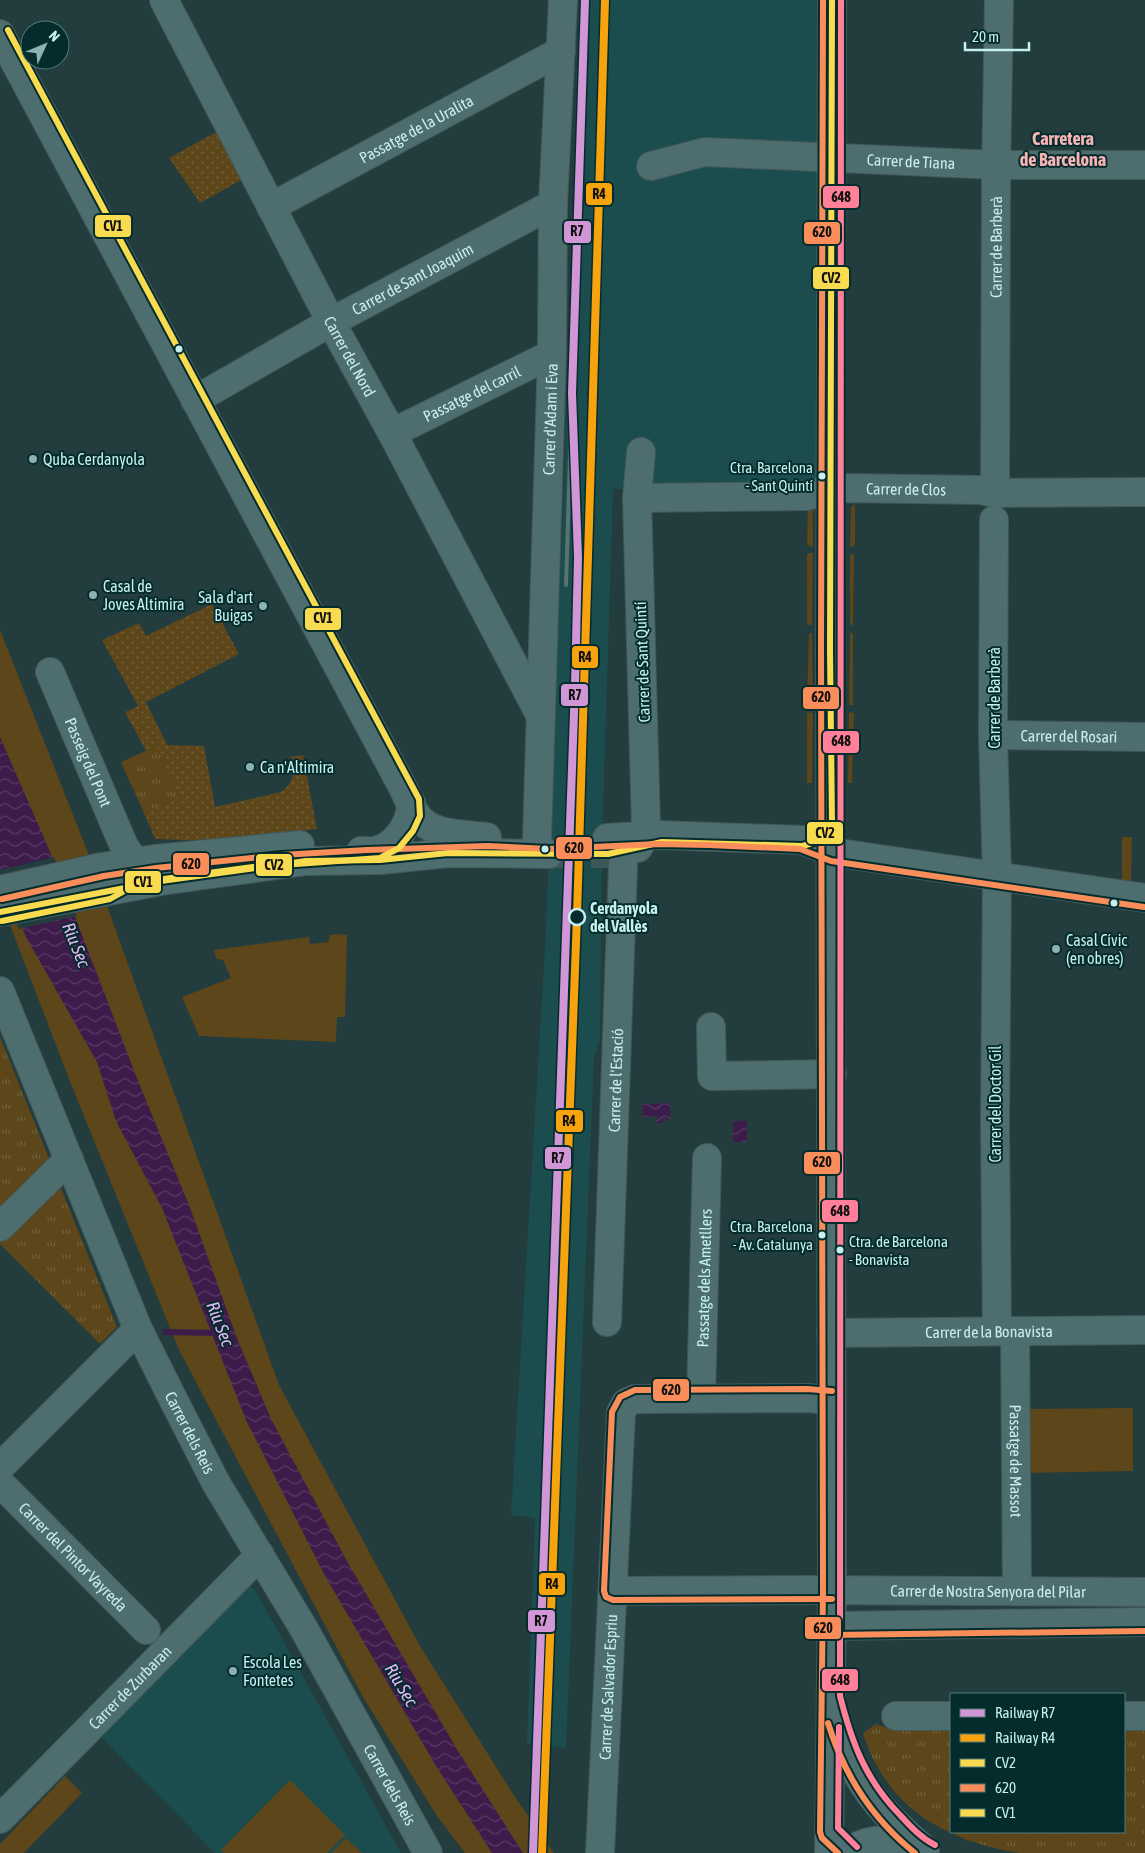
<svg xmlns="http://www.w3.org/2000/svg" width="1145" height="1853" viewBox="0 0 1145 1853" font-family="'Asap Condensed',sans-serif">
<defs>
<pattern id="park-tufts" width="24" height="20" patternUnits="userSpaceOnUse" patternTransform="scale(1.25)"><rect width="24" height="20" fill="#5c461a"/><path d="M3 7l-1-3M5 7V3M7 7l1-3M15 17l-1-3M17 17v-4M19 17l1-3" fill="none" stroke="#72613c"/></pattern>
<pattern id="garden-dots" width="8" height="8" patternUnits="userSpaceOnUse" patternTransform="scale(1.25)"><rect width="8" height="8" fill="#5c461a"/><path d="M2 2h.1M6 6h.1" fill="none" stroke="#72613c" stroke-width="1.8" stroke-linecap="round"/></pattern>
<pattern id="water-waves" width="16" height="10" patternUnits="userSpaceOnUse" patternTransform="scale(1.25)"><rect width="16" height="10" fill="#3d1b4b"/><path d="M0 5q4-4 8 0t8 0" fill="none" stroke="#583c65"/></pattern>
</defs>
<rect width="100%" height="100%" fill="#233c3d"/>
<g fill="#1b4d4f">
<polygon points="579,0 833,0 838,486 613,489 602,842 600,1040 594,1057 566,1748 527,1744 535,1518 511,1515 545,949 565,462"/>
<polygon points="249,1586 254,1588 401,1853 215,1853 101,1737"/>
</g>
<g fill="#5c461a">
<polygon points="808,505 813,508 813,547 807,545"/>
<polygon points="853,505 856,505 855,506 855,545 853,547 850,547 851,508"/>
<polygon points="809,553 813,553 812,626 807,624 807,555"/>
<polygon points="850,554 854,555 853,624 850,626"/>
<polygon points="0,630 87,850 279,1385 420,1646 515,1797 554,1853 465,1853 437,1816 363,1697 179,1350 69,1079 0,899"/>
<polygon points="850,632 853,634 853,705 849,705"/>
<polygon points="809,633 812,633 813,706 810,706 807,703"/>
<polygon points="811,712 813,714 812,783 807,783 807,713"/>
<polygon points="849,712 854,713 852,783 848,783"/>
<polygon points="1122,837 1132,837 1131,881 1122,880"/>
<polygon points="339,934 347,935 345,1017 337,1017 336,1042 199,1036 182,997 231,978 223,960 216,959 214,950 309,937 310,944 328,942 330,935"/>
<polygon points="1133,1408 1133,1471 1024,1473 1023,1409"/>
<polygon points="65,1776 82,1793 24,1853 0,1853 0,1844"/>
<polygon points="290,1780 345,1835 327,1853 224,1853 221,1850"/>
<polygon points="346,1838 362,1853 331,1853"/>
</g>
<g fill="url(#park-tufts)">
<polygon points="157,746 180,797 144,813 121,762"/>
<polygon points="0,1037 117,1327 100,1344 0,1244"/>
<path d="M876,1724L897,1731V1725L951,1726V1832H1124V1726H1145V1853C1117,1853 1089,1853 1061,1853C1048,1853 1033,1853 1019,1853C946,1841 886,1808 863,1733Z"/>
</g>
<g fill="url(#garden-dots)">
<polygon points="220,130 245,178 200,203 169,158"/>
<path d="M212,604L239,654L146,702L167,745L204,746L215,807L281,792C296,780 293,775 290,757L303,755L317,829L206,841L155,839L144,813L180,797L157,747L146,751L125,712L138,706L102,640L139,623L146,636Z"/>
</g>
<g fill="url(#water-waves)">
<polygon points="0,737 51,854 138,1081 189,1205 238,1341 272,1421 348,1563 458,1751 523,1853 492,1853 436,1766 324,1574 246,1420 162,1208 116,1121 97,1062 26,937 0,877"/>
<polygon points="670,1103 670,1120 667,1121 664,1116 663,1122 660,1124 656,1122 658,1116 643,1117 642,1104"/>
<rect x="733" y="1121" width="14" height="21"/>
</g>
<polygon fill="#233c3d" points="54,857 77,916 19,929 0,883 0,870"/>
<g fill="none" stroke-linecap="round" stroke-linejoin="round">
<polyline stroke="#3d1b4b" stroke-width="6" points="166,1332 220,1333"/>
<polyline stroke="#3b5758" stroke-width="28" stroke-dasharray="28 14" stroke-linecap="butt" points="549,854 608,854"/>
<defs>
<g id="minor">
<path id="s1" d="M164,0L331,322L392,433L538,711"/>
<path d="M0,34L402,786C407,795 410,806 416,814C429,836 464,834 487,837"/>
<path id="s2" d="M651,166L705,152L996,165H1145"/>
<path id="s3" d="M271,207L561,51"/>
<path id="s4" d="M195,400L331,322L553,204"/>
<path id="s5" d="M392,433L552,354"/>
<path id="s6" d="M995,493L996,178L999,0"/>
<path id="s7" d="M637,498L807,496L831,489L844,488L981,490L995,493L1145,492"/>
<polyline points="994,520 993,735 997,876 995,1123 997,1331"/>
<path id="s8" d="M50,672L124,846L135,862L147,872"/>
<path id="s9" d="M993,735L1145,737"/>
<polyline points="607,838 659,835 802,840 832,852 1145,898"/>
<path id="s10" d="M537,839L552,354L553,204L563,0"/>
<polyline points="638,848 646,835 646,827 637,498 641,452"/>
<path d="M361,851C366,851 373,852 378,850C397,844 411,823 411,803"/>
<polyline points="0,890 102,867 155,859 300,845"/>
<polyline points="0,912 161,881 306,861 380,860 448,853 549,854"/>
<path id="s11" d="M0,991L138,1329L173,1399L216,1483L304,1629L428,1853"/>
<polyline points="711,1027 712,1076 832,1074"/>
<polyline points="0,1227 69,1159"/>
<path id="s12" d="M607,1322L624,837"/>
<path id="s13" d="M1015,1331L1017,1591"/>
<path id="s14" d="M831,1333L1145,1330"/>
<path id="s15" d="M701,1398L707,1158"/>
<polyline points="0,1467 138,1329"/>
<path id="s16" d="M0,1483L146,1630"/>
<path id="s17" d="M613,1591L811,1590L1145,1592"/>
<polyline points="831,1626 1145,1622"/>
<polyline points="896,1716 951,1716"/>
<polyline points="1124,1716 1145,1716"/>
<path id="s18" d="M0,1819L260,1555"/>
<path id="s19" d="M600,1853L621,1412L626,1403L635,1399L807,1398L831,1400"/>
</g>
<g id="major">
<path d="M838,1725C852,1780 882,1814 925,1850"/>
<polyline points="829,1853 832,1590 830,650 832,0"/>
<path d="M848,1853C871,1833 895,1842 922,1849"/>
</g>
</defs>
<use href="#minor" stroke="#425858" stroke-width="30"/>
<use href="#major" stroke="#425858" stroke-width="30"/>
<use href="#minor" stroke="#4e6d6f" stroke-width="28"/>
<use href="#major" stroke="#4f6f70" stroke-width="28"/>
<polyline stroke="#597272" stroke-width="4" points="566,585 572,393"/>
<defs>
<path id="bus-1" d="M0,912L161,881L306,861L380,860L448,853L608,854L662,842L802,846C817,843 826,836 832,822L830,650L832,0"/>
<g id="bus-2">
<polyline points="823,0 821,650 823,1590 820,1832 822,1838 838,1853"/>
<polyline points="2,899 104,876 156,868 281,855 367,850 487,846 549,849 659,844 709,845 800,849 831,861 1144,907"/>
<polyline points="832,1391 807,1389 635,1390 620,1397 612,1412 604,1591 606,1597 613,1600 832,1599"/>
<polyline points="831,1635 1145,1631"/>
<path d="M828,1723C844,1775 871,1818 915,1853"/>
</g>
<polyline id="bus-3" points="2,921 110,899 137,884 149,881 253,867 380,858 399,848 413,831 420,816 419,799 8,30"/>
<g id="bus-4">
<path d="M841,0L840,1696C852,1743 865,1779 900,1815C911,1827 921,1838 935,1845"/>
<polyline points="839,1727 838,1828 857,1847"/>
</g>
</defs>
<use href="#bus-1" stroke="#052c2d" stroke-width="10"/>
<use href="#bus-2" stroke="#052c2d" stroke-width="10"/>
<use href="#bus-3" stroke="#052c2d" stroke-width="10"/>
<use href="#bus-4" stroke="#052c2d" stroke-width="10"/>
<use href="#bus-1" stroke="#f9db4f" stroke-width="6"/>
<use href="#bus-2" stroke="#fa8e5a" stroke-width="6"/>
<use href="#bus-3" stroke="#f9db4f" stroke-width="6"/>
<use href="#bus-4" stroke="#ff8098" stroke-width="6"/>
<defs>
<polyline id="rail-1" points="533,1853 575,685 578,557 572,393 585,0"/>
<polyline id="rail-2" points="542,1853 577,916 605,0"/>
</defs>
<use href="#rail-1" stroke="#052c2d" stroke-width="11"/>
<use href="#rail-2" stroke="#052c2d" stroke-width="11"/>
<use href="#rail-1" stroke="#d196d6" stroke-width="8"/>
<use href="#rail-2" stroke="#f6a30d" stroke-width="8"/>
</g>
<g fill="#c6efef" stroke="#052c2d" stroke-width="2">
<circle cx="179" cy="349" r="4.5"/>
<circle cx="822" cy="476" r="4.5"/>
<circle cx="545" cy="849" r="4.5"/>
<circle cx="1114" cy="903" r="4.5"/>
<circle cx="822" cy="1235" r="4.5"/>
<circle cx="840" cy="1250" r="4.5"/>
</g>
<g fill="#8db0b1" stroke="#052c2d" stroke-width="2">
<circle cx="33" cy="459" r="5"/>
<circle cx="93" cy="595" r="5"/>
<circle cx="263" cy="606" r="5"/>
<circle cx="250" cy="767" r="5"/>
<circle cx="1056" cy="949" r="5"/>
<circle cx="233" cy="1671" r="5"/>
</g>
<circle fill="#052c2d" stroke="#c6efef" stroke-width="2.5" cx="577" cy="917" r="8"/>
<g text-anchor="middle" stroke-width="4" stroke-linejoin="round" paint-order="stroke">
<g font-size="15" fill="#c6efef" stroke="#052c2d" text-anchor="end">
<text x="813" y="473">Ctra. Barcelona<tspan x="813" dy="18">- Sant Quintí</tspan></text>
<text x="813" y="1232">Ctra. Barcelona<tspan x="813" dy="18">- Av. Catalunya</tspan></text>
<text x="849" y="1247" text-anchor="start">Ctra. de Barcelona<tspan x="849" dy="18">- Bonavista</tspan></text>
</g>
<g font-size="16" fill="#c6efef" stroke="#052c2d">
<text dy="6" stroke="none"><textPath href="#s3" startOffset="165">Passatge de la Uralita</textPath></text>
<text dy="6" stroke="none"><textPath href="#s2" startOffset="262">Carrer de Tiana</textPath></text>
<text dy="6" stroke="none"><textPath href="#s6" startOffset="246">Carrer de Barberà</textPath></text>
<text dy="6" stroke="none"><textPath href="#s4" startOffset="249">Carrer de Sant Joaquim</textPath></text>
<text dy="6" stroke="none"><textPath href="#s1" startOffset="402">Carrer del Nord</textPath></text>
<text dy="6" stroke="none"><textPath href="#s5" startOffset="89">Passatge del carril</textPath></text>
<text dy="6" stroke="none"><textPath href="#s10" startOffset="420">Carrer d'Adam i Eva</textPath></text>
<text dy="6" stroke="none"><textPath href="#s7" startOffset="270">Carrer de Clos</textPath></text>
<text transform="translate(642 662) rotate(-92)" y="6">Carrer de Sant Quintí</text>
<text transform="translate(994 698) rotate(-90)" y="6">Carrer de Barberà</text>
<text dy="6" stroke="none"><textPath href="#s9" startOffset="76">Carrer del Rosari</textPath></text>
<text dy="6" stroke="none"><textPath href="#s8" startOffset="98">Passeig del Pont</textPath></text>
<text dy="6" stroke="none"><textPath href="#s12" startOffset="242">Carrer de l'Estació</textPath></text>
<text transform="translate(995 1104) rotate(-90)" y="6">Carrer del Doctor Gil</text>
<text dy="6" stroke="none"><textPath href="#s15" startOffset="120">Passatge dels Ametllers</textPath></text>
<text dy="6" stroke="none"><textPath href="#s14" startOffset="158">Carrer de la Bonavista</textPath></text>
<text dy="6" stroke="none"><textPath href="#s11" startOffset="481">Carrer dels Reis</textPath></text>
<text dy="6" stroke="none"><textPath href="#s13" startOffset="130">Passatge de Massot</textPath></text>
<text dy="6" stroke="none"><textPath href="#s16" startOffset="104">Carrer del Pintor Vayreda</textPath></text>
<text dy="6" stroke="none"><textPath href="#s17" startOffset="375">Carrer de Nostra Senyora del Pilar</textPath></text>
<text dy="6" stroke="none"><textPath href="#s19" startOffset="166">Carrer de Salvador Espriu</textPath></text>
<text dy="6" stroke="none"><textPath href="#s18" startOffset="185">Carrer de Zurbaran</textPath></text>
<text dy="6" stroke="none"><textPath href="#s11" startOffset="886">Carrer dels Reis</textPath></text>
</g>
<g font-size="16" fill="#c6efef" stroke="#052c2d" text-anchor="start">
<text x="43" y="465">Quba Cerdanyola</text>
<text x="103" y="592">Casal de<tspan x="103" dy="18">Joves Altimira</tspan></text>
<text x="253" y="603" text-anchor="end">Sala d'art<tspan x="253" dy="18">Buigas</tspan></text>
<text x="260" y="773">Ca n'Altimira</text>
<text x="1066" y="946">Casal Cívic<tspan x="1066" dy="18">(en obres)</tspan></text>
<text x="243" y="1668">Escola Les<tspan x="243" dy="18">Fontetes</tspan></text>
</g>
<g font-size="16" font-weight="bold" fill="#c6efef" stroke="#052c2d" text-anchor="start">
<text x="590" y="914">Cerdanyola<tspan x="590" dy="18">del Vallès</tspan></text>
</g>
<g font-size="18" font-weight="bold" fill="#f8b4b5" stroke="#052c2d">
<text x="1063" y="145">Carretera<tspan x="1063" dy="21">de Barcelona</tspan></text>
</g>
<g font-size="18" font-style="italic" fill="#e8b7f8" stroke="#052c2d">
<text transform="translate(76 945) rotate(68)" y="6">Riu Sec</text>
<text transform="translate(220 1324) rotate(69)" y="6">Riu Sec</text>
<text transform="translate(401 1685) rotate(59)" y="6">Riu Sec</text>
</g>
</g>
<g stroke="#052c2d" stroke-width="2">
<rect x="585" y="182" width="28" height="24" rx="5" fill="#f6a30d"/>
<rect x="822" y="185" width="38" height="24" rx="5" fill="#ff8098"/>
<rect x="94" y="214" width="38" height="24" rx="5" fill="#f9db4f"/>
<rect x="563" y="220" width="29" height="24" rx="5" fill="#d196d6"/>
<rect x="803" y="221" width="38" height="24" rx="5" fill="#fa8e5a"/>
<rect x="812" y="266" width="38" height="24" rx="5" fill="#f9db4f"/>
<rect x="304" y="607" width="38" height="24" rx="5" fill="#f9db4f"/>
<rect x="571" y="645" width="28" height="24" rx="5" fill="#f6a30d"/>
<rect x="560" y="683" width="29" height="24" rx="5" fill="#d196d6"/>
<rect x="802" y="686" width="38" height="24" rx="5" fill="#fa8e5a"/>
<rect x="822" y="730" width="38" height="24" rx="5" fill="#ff8098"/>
<rect x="806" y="821" width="38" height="24" rx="5" fill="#f9db4f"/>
<rect x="555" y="836" width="38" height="24" rx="5" fill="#fa8e5a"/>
<rect x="172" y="852" width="38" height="24" rx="5" fill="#fa8e5a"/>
<rect x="255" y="853" width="38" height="24" rx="5" fill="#f9db4f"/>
<rect x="124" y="870" width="38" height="24" rx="5" fill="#f9db4f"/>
<rect x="555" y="1109" width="29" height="24" rx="5" fill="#f6a30d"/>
<rect x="544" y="1146" width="28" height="24" rx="5" fill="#d196d6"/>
<rect x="803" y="1151" width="38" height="24" rx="5" fill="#fa8e5a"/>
<rect x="821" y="1199" width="38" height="24" rx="5" fill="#ff8098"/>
<rect x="652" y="1378" width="38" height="24" rx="5" fill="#fa8e5a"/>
<rect x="538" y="1572" width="28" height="24" rx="5" fill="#f6a30d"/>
<rect x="527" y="1609" width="29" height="24" rx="5" fill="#d196d6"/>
<rect x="804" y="1616" width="38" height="24" rx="5" fill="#fa8e5a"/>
<rect x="821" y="1668" width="38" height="24" rx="5" fill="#ff8098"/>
</g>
<g font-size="14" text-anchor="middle" font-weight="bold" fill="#111">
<text x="599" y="199">R4</text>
<text x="841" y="202">648</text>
<text x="113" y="231">CV1</text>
<text x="577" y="236">R7</text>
<text x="822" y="237">620</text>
<text x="831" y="283">CV2</text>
<text x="323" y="623">CV1</text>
<text x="585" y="662">R4</text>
<text x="575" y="700">R7</text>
<text x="821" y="702">620</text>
<text x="841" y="746">648</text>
<text x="825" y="838">CV2</text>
<text x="574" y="853">620</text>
<text x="191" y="869">620</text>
<text x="274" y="870">CV2</text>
<text x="143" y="887">CV1</text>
<text x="569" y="1126">R4</text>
<text x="558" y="1163">R7</text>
<text x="822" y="1167">620</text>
<text x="840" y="1216">648</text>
<text x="671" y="1395">620</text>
<text x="552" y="1589">R4</text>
<text x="541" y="1626">R7</text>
<text x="823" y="1633">620</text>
<text x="840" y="1685">648</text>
</g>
<rect x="950" y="1693" width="175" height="140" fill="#052c2d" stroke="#527a7b"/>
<rect x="960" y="1709" width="25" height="8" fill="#d196d6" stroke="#527a7b"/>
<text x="995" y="1718" font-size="15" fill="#c6efef">Railway R7</text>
<rect x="960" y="1734" width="25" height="8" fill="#f6a30d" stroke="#527a7b"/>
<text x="995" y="1743" font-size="15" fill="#c6efef">Railway R4</text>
<rect x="960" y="1759" width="25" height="8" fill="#f9db4f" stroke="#527a7b"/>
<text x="995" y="1768" font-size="15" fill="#c6efef">CV2</text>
<rect x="960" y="1784" width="25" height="8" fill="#fa8e5a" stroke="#527a7b"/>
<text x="995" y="1793" font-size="15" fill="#c6efef">620</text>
<rect x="960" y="1809" width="25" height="8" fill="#f9db4f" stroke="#527a7b"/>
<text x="995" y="1818" font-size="15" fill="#c6efef">CV1</text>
<g transform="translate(45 45) rotate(46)"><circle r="24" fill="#052c2d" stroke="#527a7b"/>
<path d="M0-4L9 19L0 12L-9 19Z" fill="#8db0b1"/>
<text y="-8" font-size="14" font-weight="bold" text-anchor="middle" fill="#c6efef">N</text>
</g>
<path d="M965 42v8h64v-8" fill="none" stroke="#c6efef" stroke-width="2.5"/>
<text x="972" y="42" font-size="15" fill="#c6efef" stroke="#052c2d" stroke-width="4" paint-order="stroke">20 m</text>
</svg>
